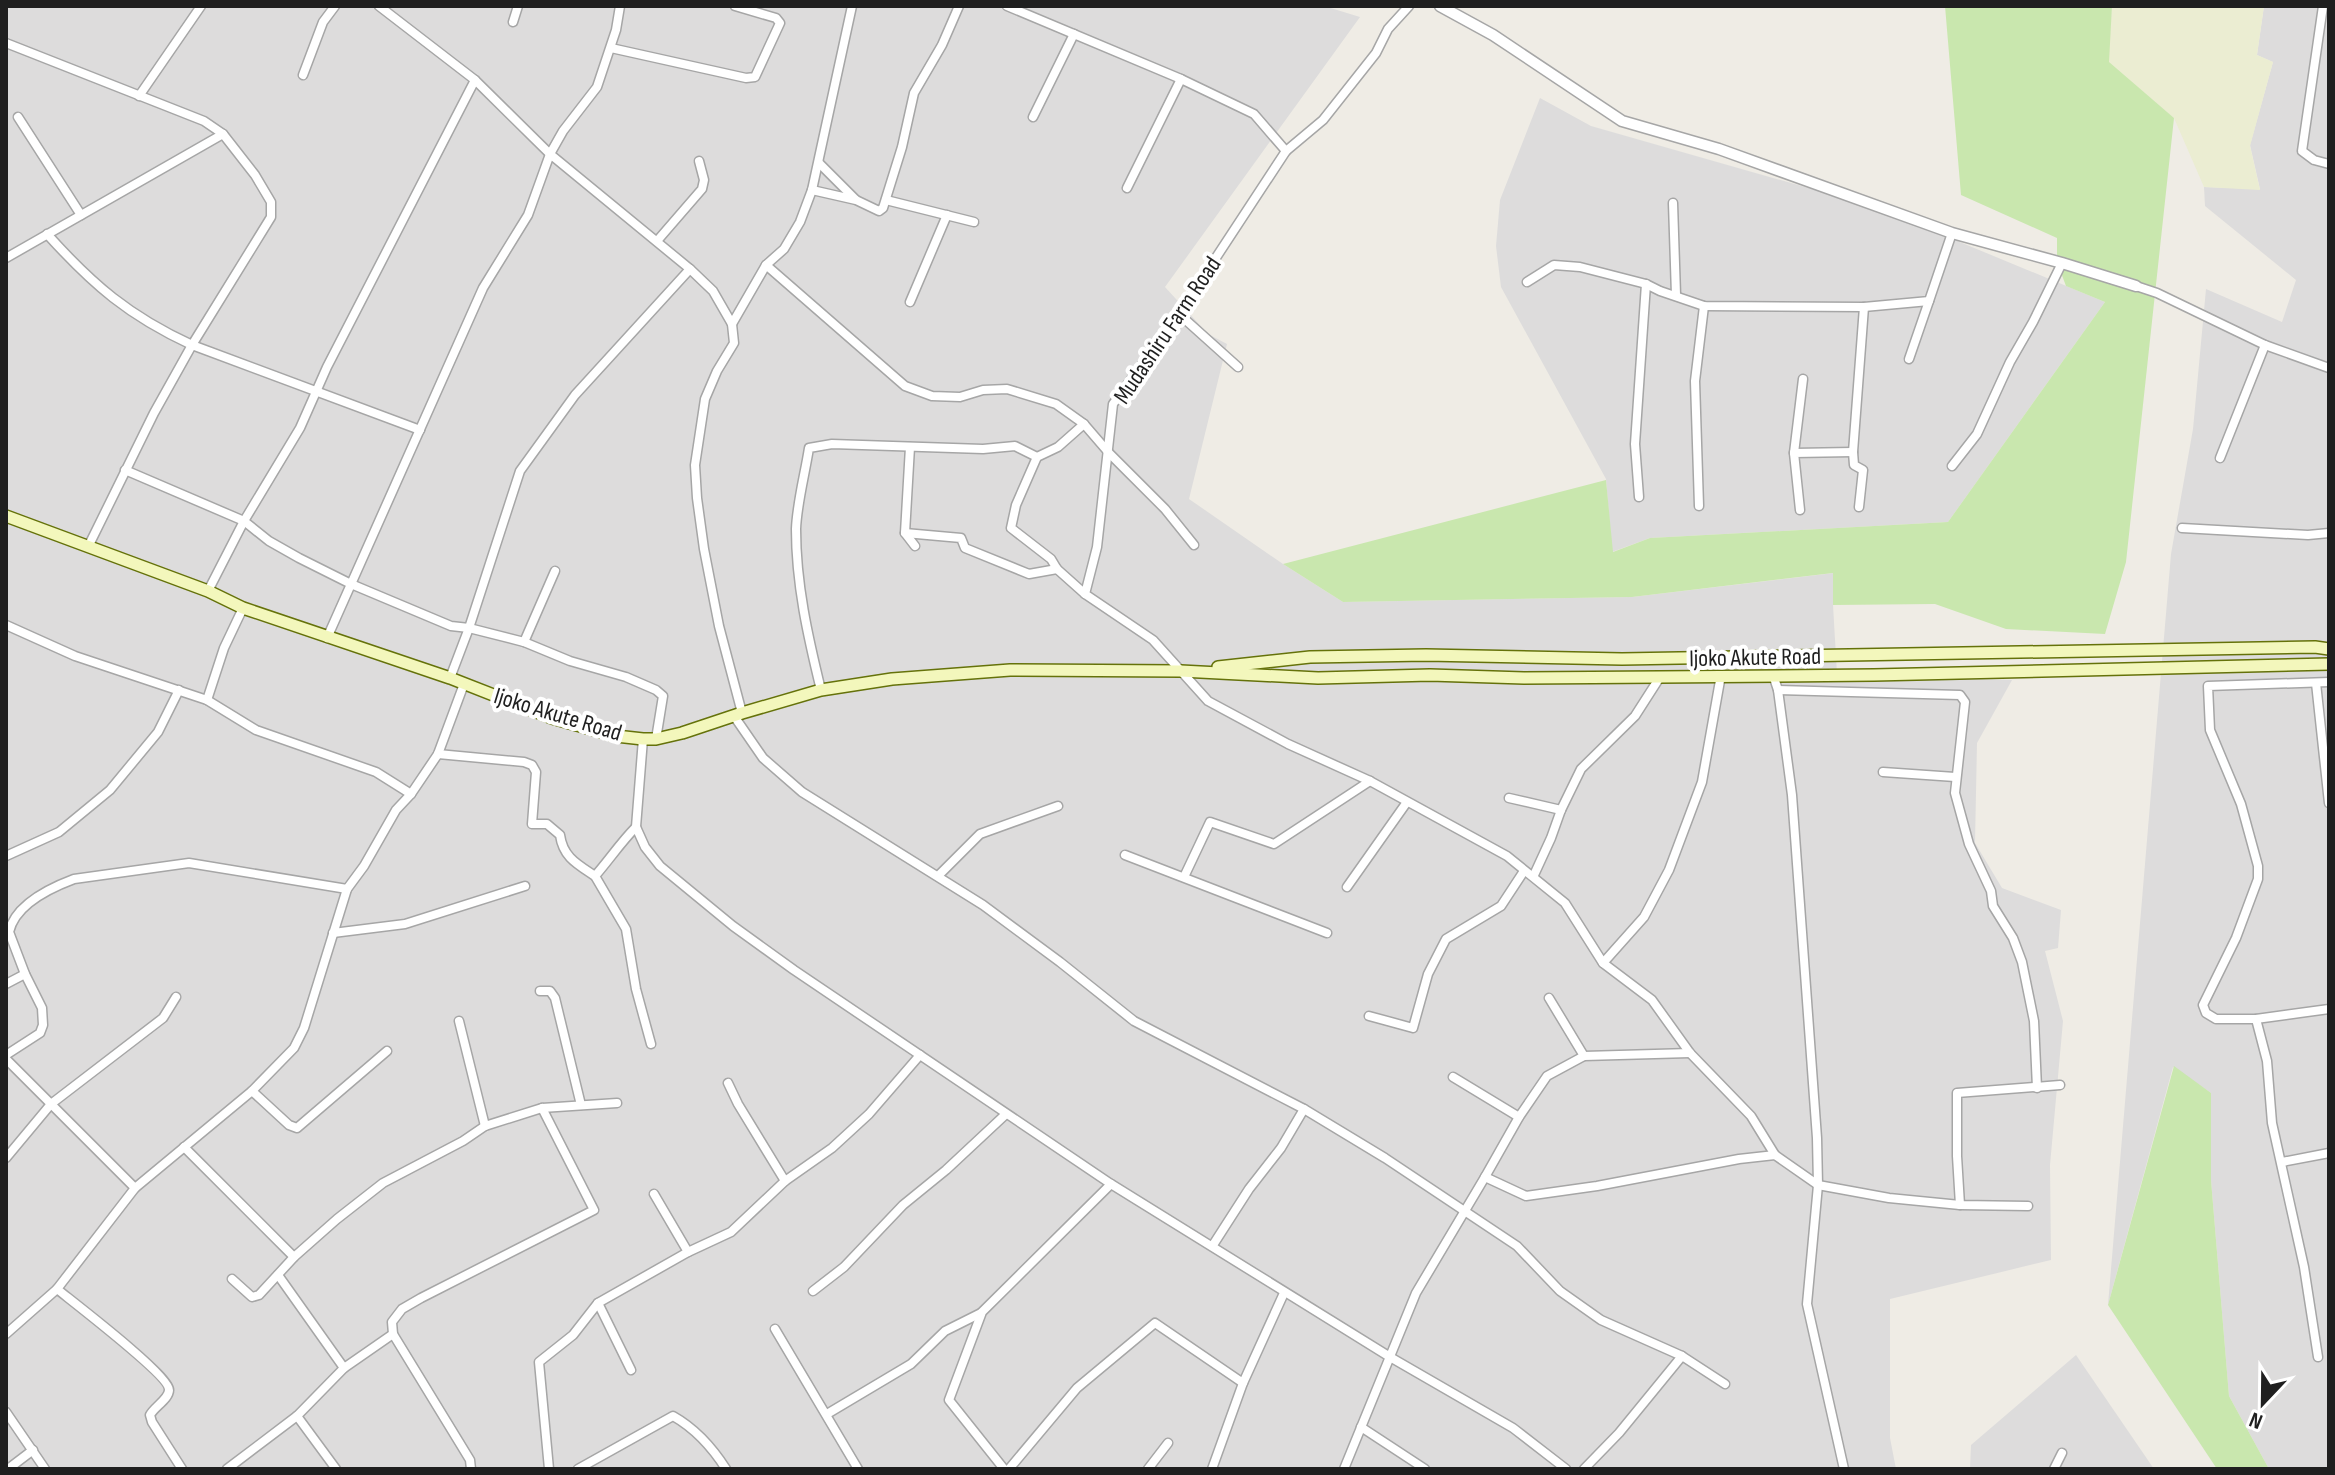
<svg xmlns="http://www.w3.org/2000/svg" width="2335" height="1475" viewBox="0 0 2335 1475" font-family="'Sofia Sans Condensed',sans-serif">
<rect width="100%" height="100%" fill="#efece5"/>
<g fill="#dddcdc">
<polygon points="6,6 1324,6 1360,17 1165,287 1208,334 1227,344 1189,499 1283,564 1343,602 1632,597 1834,573 1833,605 1837,674 2012,680 1977,743 1975,843 2002,888 2061,910 2058,948 2045,951 2063,1021 2050,1165 2051,1260 1890,1299 1890,1438 1896,1469 6,1469"/>
<polygon points="2264,6 2329,6 2329,1469 2269,1469 2229,1396 2211,1180 2211,1093 2173,1067 2108,1305 2171,554 2193,429 2206,289 2282,322 2296,280 2205,206 2204,187 2260,189 2250,145 2273,62 2257,55"/>
<polygon points="1540,98 1591,126 1875,207 2105,302 1948,522 1650,538 1612,552 1606,479 1501,287 1496,246 1500,200"/>
<polygon points="2076,1355 2154,1469 1970,1469 1971,1445"/>
</g>
<polygon fill="#ebedd2" points="2112,6 2264,6 2257,55 2273,62 2250,146 2260,190 2204,187 2174,118 2108,62"/>
<g fill="#c9e7ae">
<polygon points="1945,6 2112,6 2109,62 2174,118 2126,562 2105,634 2006,629 1935,604 1833,605 1833,573 1632,597 1343,602 1283,564 1606,480 1613,552 1650,538 1948,522 2105,302 2066,286 2057,262 2057,238 1961,195"/>
<polygon points="2174,1066 2211,1093 2211,1180 2229,1396 2269,1469 2217,1469 2108,1305"/>
</g>
<g fill="none" stroke-linecap="round" stroke-linejoin="round">
<defs>
<g id="minor">
<polyline points="379,6 475,80 550,154 690,269 713,291 732,324 734,343 717,371 705,399 695,465 697,498 704,549 719,626 742,713"/>
<polyline points="1007,6 1181,79 1254,114 1286,151"/>
<polyline points="1409,6 1388,29 1376,53 1323,120 1286,151 1179,314 1113,404 1097,547 1085,594 1153,640 1208,701 1288,744 1370,781 1507,856 1565,903 1603,963 1652,1000 1690,1053 1751,1116 1775,1155"/>
<polyline points="2323,6 2302,151 2314,160 2329,164"/>
<polyline points="513,22 518,6"/>
<polyline points="6,43 204,121 223,134 255,175 271,202 271,217 192,345 154,413 88,547"/>
<polyline points="611,48 746,78 755,77 780,23 776,18 735,6"/>
<polyline points="303,75 323,22 335,6"/>
<polyline points="139,96 201,6"/>
<polyline points="18,117 81,215"/>
<polyline points="1033,117 1074,34"/>
<polyline points="819,163 855,199"/>
<polyline points="1127,188 1181,79"/>
<polyline points="812,190 856,200 879,211 883,208 902,147 914,93 942,45 959,6"/>
<polyline points="886,200 974,222"/>
<polyline points="1673,203 1676,295"/>
<path d="M47,234C93,285 129,316 192,345L420,430"/>
<polyline points="657,241 702,189 704,180 699,161"/>
<polyline points="6,258 223,134"/>
<polyline points="766,265 905,386 932,396 960,397 983,390 1007,389 1056,404 1084,424 1109,453 1165,509 1194,545"/>
<polyline points="1527,282 1554,265 1580,267 1646,284 1660,291 1704,306 1864,307 1929,301 1952,233"/>
<polyline points="2136,286 2157,293 2265,345 2329,368"/>
<polyline points="910,302 947,215"/>
<polyline points="1179,314 1238,367"/>
<polyline points="732,324 766,265 784,249 800,222 812,190 852,6"/>
<polyline points="1909,359 1929,301"/>
<polyline points="1084,424 1058,447 1037,457 1016,505 1011,528 1051,559 1057,569 1085,594"/>
<polyline points="910,447 905,533 915,546"/>
<polyline points="1794,453 1803,379"/>
<polyline points="2220,458 2265,345"/>
<polyline points="1952,466 1977,434 2010,362 2033,322 2062,263"/>
<polyline points="125,470 244,521 269,541 299,558 351,584 451,626 469,628 524,642 570,661 626,677 656,690 663,696 656,739"/>
<polyline points="1639,497 1635,444 1646,284"/>
<polyline points="1699,506 1695,381 1704,306"/>
<polyline points="1859,507 1863,470 1854,465 1853,452 1864,307"/>
<polyline points="1800,510 1794,453 1853,452"/>
<polyline points="2182,528 2308,535 2329,533"/>
<polyline points="905,533 961,538 965,548 1029,574 1057,569"/>
<polyline points="208,591 244,521 300,428 327,367 475,80"/>
<polyline points="6,625 75,656 207,700 256,730 376,772 411,794"/>
<polyline points="327,638 483,288 528,215 550,154 563,131 597,87 616,30 620,6"/>
<polyline points="524,642 555,571"/>
<polyline points="1773,675 1778,690 1792,795 1817,1138 1818,1185 1807,1304 1844,1469"/>
<polyline points="450,678 469,628 520,471 575,395 690,269"/>
<polyline points="2329,682 2208,686 2210,730 2241,804 2258,866 2258,879 2236,938 2203,1005 2206,1013 2216,1019 2256,1019 2329,1009"/>
<polyline points="2316,683 2329,803"/>
<path d="M821,690C808,637 796,584 796,529C797,503 805,474 809,448L832,444L983,449L1015,446L1037,457"/>
<polyline points="1778,690 1960,695 1965,702 1955,793 1969,844 1991,891 1993,906 2013,938 2022,962 2034,1021 2037,1088"/>
<polyline points="207,700 224,648 243,608"/>
<polyline points="734,716 763,758 802,792 983,905 1060,962 1134,1021 1304,1109 1385,1158 1517,1246 1560,1291 1601,1320 1682,1356 1725,1384"/>
<polyline points="643,739 636,827 645,847 660,866 733,926 794,970 1111,1184 1390,1357 1513,1428 1566,1469"/>
<path d="M438,754L524,762L532,765L536,772L532,824H547L560,835C563,857 577,864 595,876"/>
<polyline points="1883,772 1955,777"/>
<polyline points="1509,798 1561,810"/>
<path d="M636,827C621,842 609,860 595,876L626,929L636,989L651,1044"/>
<polyline points="1125,855 1327,933"/>
<polyline points="6,856 59,832 110,790 158,732 179,690"/>
<polyline points="1534,875 1551,838 1561,810 1581,769 1635,716 1660,677"/>
<polyline points="938,876 980,834 1058,806"/>
<polyline points="1184,877 1210,822 1274,844 1370,781"/>
<polyline points="1347,887 1407,802"/>
<polyline points="333,933 405,924 525,886"/>
<polyline points="1603,963 1644,917 1669,870 1702,782 1721,675"/>
<polyline points="6,984 25,974"/>
<polyline points="540,991 550,991 555,998 581,1105"/>
<polyline points="1549,998 1584,1056"/>
<polyline points="1369,1016 1413,1028 1428,974 1446,939 1501,906 1524,871"/>
<polyline points="2256,1019 2267,1061 2272,1123 2304,1267 2318,1357"/>
<polyline points="459,1021 485,1126"/>
<path d="M6,1055L40,1033L43,1025L42,1008L25,974L9,932C15,905 50,888 74,879L189,863L347,889"/>
<polyline points="6,1059 135,1188"/>
<polyline points="1453,1077 1519,1117"/>
<polyline points="728,1083 738,1104 785,1181"/>
<polyline points="252,1091 289,1125 297,1128 387,1051"/>
<polyline points="184,1147 294,1257"/>
<polyline points="6,1158 51,1104 163,1018 176,997"/>
<polyline points="2282,1162 2329,1153"/>
<polyline points="1485,1177 1526,1196 1597,1186 1739,1159 1775,1155 1818,1185 1889,1198 1960,1205 2028,1206"/>
<polyline points="654,1194 688,1252"/>
<polyline points="1960,1205 1957,1156 1957,1093 2060,1085"/>
<polyline points="1213,1245 1249,1189 1281,1148 1304,1109"/>
<polyline points="278,1275 344,1368"/>
<polyline points="232,1279 252,1297 259,1295 294,1257 337,1219 383,1183 463,1141 485,1126 542,1108 617,1103"/>
<path d="M57,1289C73,1302 170,1376 169,1390C169,1399 154,1407 150,1415L152,1422L182,1469"/>
<polyline points="813,1291 844,1267 903,1205 946,1170 1006,1114"/>
<polyline points="598,1303 631,1370"/>
<polyline points="775,1329 858,1469"/>
<polyline points="6,1334 57,1289 135,1188 252,1091 294,1048 304,1028 347,889 364,866 396,810 411,794 438,754 464,684"/>
<polyline points="6,1412 45,1469"/>
<polyline points="827,1414 911,1364 945,1331 981,1313"/>
<polyline points="297,1416 336,1469"/>
<polyline points="1361,1427 1425,1469"/>
<polyline points="8,1469 33,1450"/>
<polyline points="227,1469 297,1416 344,1368 393,1334"/>
<polyline points="471,1469 470,1460 393,1334 392,1322 402,1309 421,1298 594,1210 542,1108"/>
<polyline points="549,1469 539,1362 573,1335 598,1303 688,1252 731,1232 785,1181 832,1148 869,1114 920,1055"/>
<path d="M578,1469L673,1416C696,1429 712,1447 726,1469"/>
<polyline points="1004,1469 949,1400 982,1312 1111,1184"/>
<polyline points="1009,1469 1077,1388 1155,1323 1243,1383"/>
<polyline points="1148,1469 1168,1443"/>
<polyline points="1212,1469 1243,1383 1284,1293"/>
<polyline points="1344,1469 1416,1293 1485,1177 1519,1117 1547,1076 1584,1056 1690,1053"/>
<polyline points="1584,1469 1619,1433 1682,1356"/>
<polyline points="2054,1469 2062,1453"/>
</g>
<polyline id="tertiary" points="1440,6 1493,35 1622,121 1719,149 1952,233 2062,263 2136,286"/>
<g id="secondary">
<polyline points="6,516 208,591 243,608 450,678 552,718 616,736 643,739 656,739 682,733 742,713 821,690 892,679 1010,670 1181,671 1318,678 1430,675 1524,678 1660,677 1874,675 2329,664"/>
<polyline points="1218,667 1310,657 1426,655 1622,659 2315,647 2329,649"/>
</g>
</defs>
<use href="#minor" stroke="#a6a6a6" stroke-width="11"/>
<use href="#tertiary" stroke="#a6a6a6" stroke-width="13"/>
<use href="#secondary" stroke="#65720a" stroke-width="14"/>
<use href="#minor" stroke="#fff" stroke-width="8"/>
<use href="#tertiary" stroke="#fff" stroke-width="10"/>
<use href="#secondary" stroke="#f3f7bc" stroke-width="11"/>
</g>
<g text-anchor="middle" stroke-width="8" stroke-linejoin="round" paint-order="stroke">
<g font-size="24" fill="#1f1f1f" stroke="#fff">
<text transform="translate(1167 330) rotate(-56)" y="8">Mudashiru Farm Road</text>
<text transform="translate(1755 657) rotate(-1)" y="8">Ijoko Akute Road</text>
<text transform="translate(558 714) rotate(17)" y="8">Ijoko Akute Road</text>
</g>
</g>
<rect width="2335" height="1475" fill="none" stroke="#1f1f1f" stroke-width="16"/>
<g transform="translate(2263 1403) rotate(202)" stroke="#ffffff" stroke-width="6" paint-order="stroke">
<path d="M0-6L14 30L0 20L-14 30Z" fill="#1f1f1f"/>
<text y="-12" font-size="22" font-weight="bold" text-anchor="middle" fill="#1f1f1f">N</text>
</g>
</svg>
